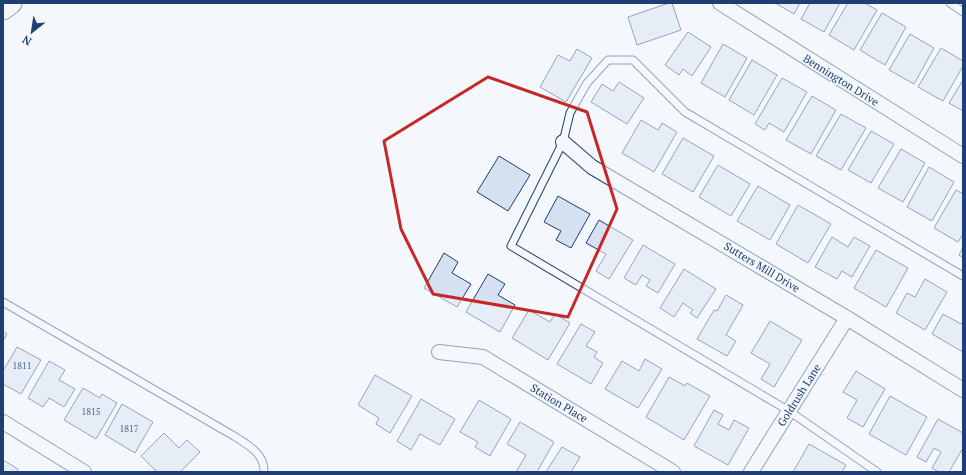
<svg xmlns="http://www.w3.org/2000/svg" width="966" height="475" viewBox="0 0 966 475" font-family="'PT Serif',serif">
<rect width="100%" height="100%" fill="#f4f7fb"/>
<g fill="#d5e0f0" stroke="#1d3f73">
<polygon points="669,3 672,3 681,30 637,45 628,17"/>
<polygon points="775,3 800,3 794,14"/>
<polygon points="810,3 840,3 824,32 801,19"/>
<polygon points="848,3 865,3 877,10 854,50 829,35"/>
<polygon points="882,13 906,27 885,65 860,50"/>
<polygon points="688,32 711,47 692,76 683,69 679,75 665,65"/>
<polygon points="910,34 934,48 914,84 889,70"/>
<polygon points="723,44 747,58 725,97 701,83"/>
<polygon points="941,48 963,61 963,66 943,101 918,87"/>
<polygon points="577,49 592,58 566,102 540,87 558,55 570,61"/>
<polygon points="752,60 777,75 754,115 729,100"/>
<polygon points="782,78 807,92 784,132 769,123 765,130 755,124"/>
<polygon points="963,80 963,111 949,103"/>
<polygon points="619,82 644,98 627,124 591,102 602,84 613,91"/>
<polygon points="812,96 836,110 811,154 786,140"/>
<polygon points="841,114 866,128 841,170 816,156"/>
<polygon points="641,120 658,130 662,123 677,132 654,172 622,153"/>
<polygon points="871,131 894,144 871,183 848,170"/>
<polygon points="683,138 714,156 693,192 662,174"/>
<polygon points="901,149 925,163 903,202 878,188"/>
<polygon points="499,156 530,175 508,211 477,192"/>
<polygon points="718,165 750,184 731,216 699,197"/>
<polygon points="929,167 954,182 932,221 907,207"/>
<polygon points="758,186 790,205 770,240 737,221"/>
<polygon points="956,190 963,194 963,234 958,242 934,228"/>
<polygon points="558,196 590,214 571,248 556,240 561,231 544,222"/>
<polygon points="798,205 831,224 808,263 776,244"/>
<polygon points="599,220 633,240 609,279 596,271 606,254 586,243"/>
<polygon points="832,237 848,247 854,237 870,246 852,277 842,271 837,279 815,267"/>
<polygon points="643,245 675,264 658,293 646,286 650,280 642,275 636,285 624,278"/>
<polygon points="963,247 963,258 959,255"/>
<polygon points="876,250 908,268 886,307 854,288"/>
<polygon points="444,253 458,262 452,273 471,284 457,307 424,288"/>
<polygon points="684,269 716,289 697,318 690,313 693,310 683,303 674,317 660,308"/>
<polygon points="488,274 505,284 498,295 515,305 500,332 466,312"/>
<polygon points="925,279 947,292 925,330 896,313 907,293 915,297"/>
<polygon points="726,295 743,305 726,335 736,341 727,356 697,339 714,310 717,311"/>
<polygon points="529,310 550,322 555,314 570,323 548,360 512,338"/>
<polygon points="943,314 961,324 963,321 963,352 932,334"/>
<polygon points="770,321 802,340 774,387 761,379 770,364 751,353"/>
<polygon points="581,324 595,332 586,346 597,352 594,357 603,363 591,384 557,364"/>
<polygon points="3,331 7,334 3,341"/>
<polygon points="17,347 41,360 21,394 3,384 3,371"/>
<polygon points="645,359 662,369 638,408 605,389 622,361 639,371"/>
<polygon points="49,361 65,370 59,380 75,389 64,407 49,398 43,407 28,398"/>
<polygon points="856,371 885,389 863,427 847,418 857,400 843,392"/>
<polygon points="375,375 412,396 390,433 376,424 379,418 358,405"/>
<polygon points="669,377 685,386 687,383 710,396 684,440 646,417"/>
<polygon points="83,388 100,398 102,394 117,403 96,439 64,420"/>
<polygon points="890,396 927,417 906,455 869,434"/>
<polygon points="421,399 455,419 440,445 420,434 411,450 397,441"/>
<polygon points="479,400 511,419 490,456 475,447 478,442 460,432"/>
<polygon points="122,404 153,422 135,453 105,435"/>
<polygon points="714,410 723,415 718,424 729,430 734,420 749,428 728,465 694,446"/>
<polygon points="938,419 963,433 963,448 949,472 939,472 932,468 941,452 934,448 926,462 917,457"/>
<polygon points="520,422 554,442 537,472 516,472 526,455 507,444"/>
<polygon points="164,433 179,448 187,440 200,452 180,472 157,472 141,456"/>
<polygon points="809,444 846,465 842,472 793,472"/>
<polygon points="562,447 580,457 571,472 546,472"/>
<polygon points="3,460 18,469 17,472 3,472"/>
</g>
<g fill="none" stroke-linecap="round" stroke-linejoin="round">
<defs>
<g id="service">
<polyline points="950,3 963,12"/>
<path d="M3,302L234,436C248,445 265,454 264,472"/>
<polyline points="877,472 789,411 511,246 563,142 570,113 587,83 608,60 633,60 685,112 963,276"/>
</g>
<g id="minor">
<polyline points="720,3 963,156"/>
<polyline points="563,142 592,167 847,318 963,390"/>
<polyline points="439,352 483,357 673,472"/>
<polyline points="3,422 84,472"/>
<polyline points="751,472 847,318"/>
</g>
<polyline id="primary" points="3,9 11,3"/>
</defs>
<use href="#service" stroke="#1d3f73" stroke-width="9"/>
<use href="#minor" stroke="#1d3f73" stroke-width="16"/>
<use href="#primary" stroke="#1d3f73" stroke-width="23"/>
<use href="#service" stroke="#f4f7fb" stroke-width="7"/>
<use href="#minor" stroke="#f4f7fb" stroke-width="14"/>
<use href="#primary" stroke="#f4f7fb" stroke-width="21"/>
</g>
<path d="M0 0H966V475H0ZM488,77L587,112L617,209L568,317L433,294L401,229L384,141Z" fill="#f4f7fb" fill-opacity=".55" fill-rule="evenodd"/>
<path fill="none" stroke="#c62828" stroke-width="3" stroke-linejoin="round" d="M488,77L587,112L617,209L568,317L433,294L401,229L384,141Z"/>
<g text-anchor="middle" stroke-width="3" stroke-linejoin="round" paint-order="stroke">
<g font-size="9" fill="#4b6792">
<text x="22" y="369">1811</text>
<text x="91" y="415">1815</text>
<text x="129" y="432">1817</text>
</g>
<g font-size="11" fill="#1d3f73" stroke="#f4f7fb">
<text transform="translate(841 80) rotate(32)" y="4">Bennington Drive</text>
<text transform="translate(762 267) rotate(31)" y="4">Sutters Mill Drive</text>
<text transform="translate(799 395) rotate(-58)" y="4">Goldrush Lane</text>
<text transform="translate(559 403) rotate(31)" y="4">Station Place</text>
</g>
</g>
<rect width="966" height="475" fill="none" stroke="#1d3f73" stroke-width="8"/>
<g transform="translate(32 32) rotate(210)" stroke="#f4f7fb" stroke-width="3" paint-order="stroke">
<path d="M0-3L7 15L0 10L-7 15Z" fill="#1d3f73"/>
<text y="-6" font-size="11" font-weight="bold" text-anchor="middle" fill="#1d3f73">N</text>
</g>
</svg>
